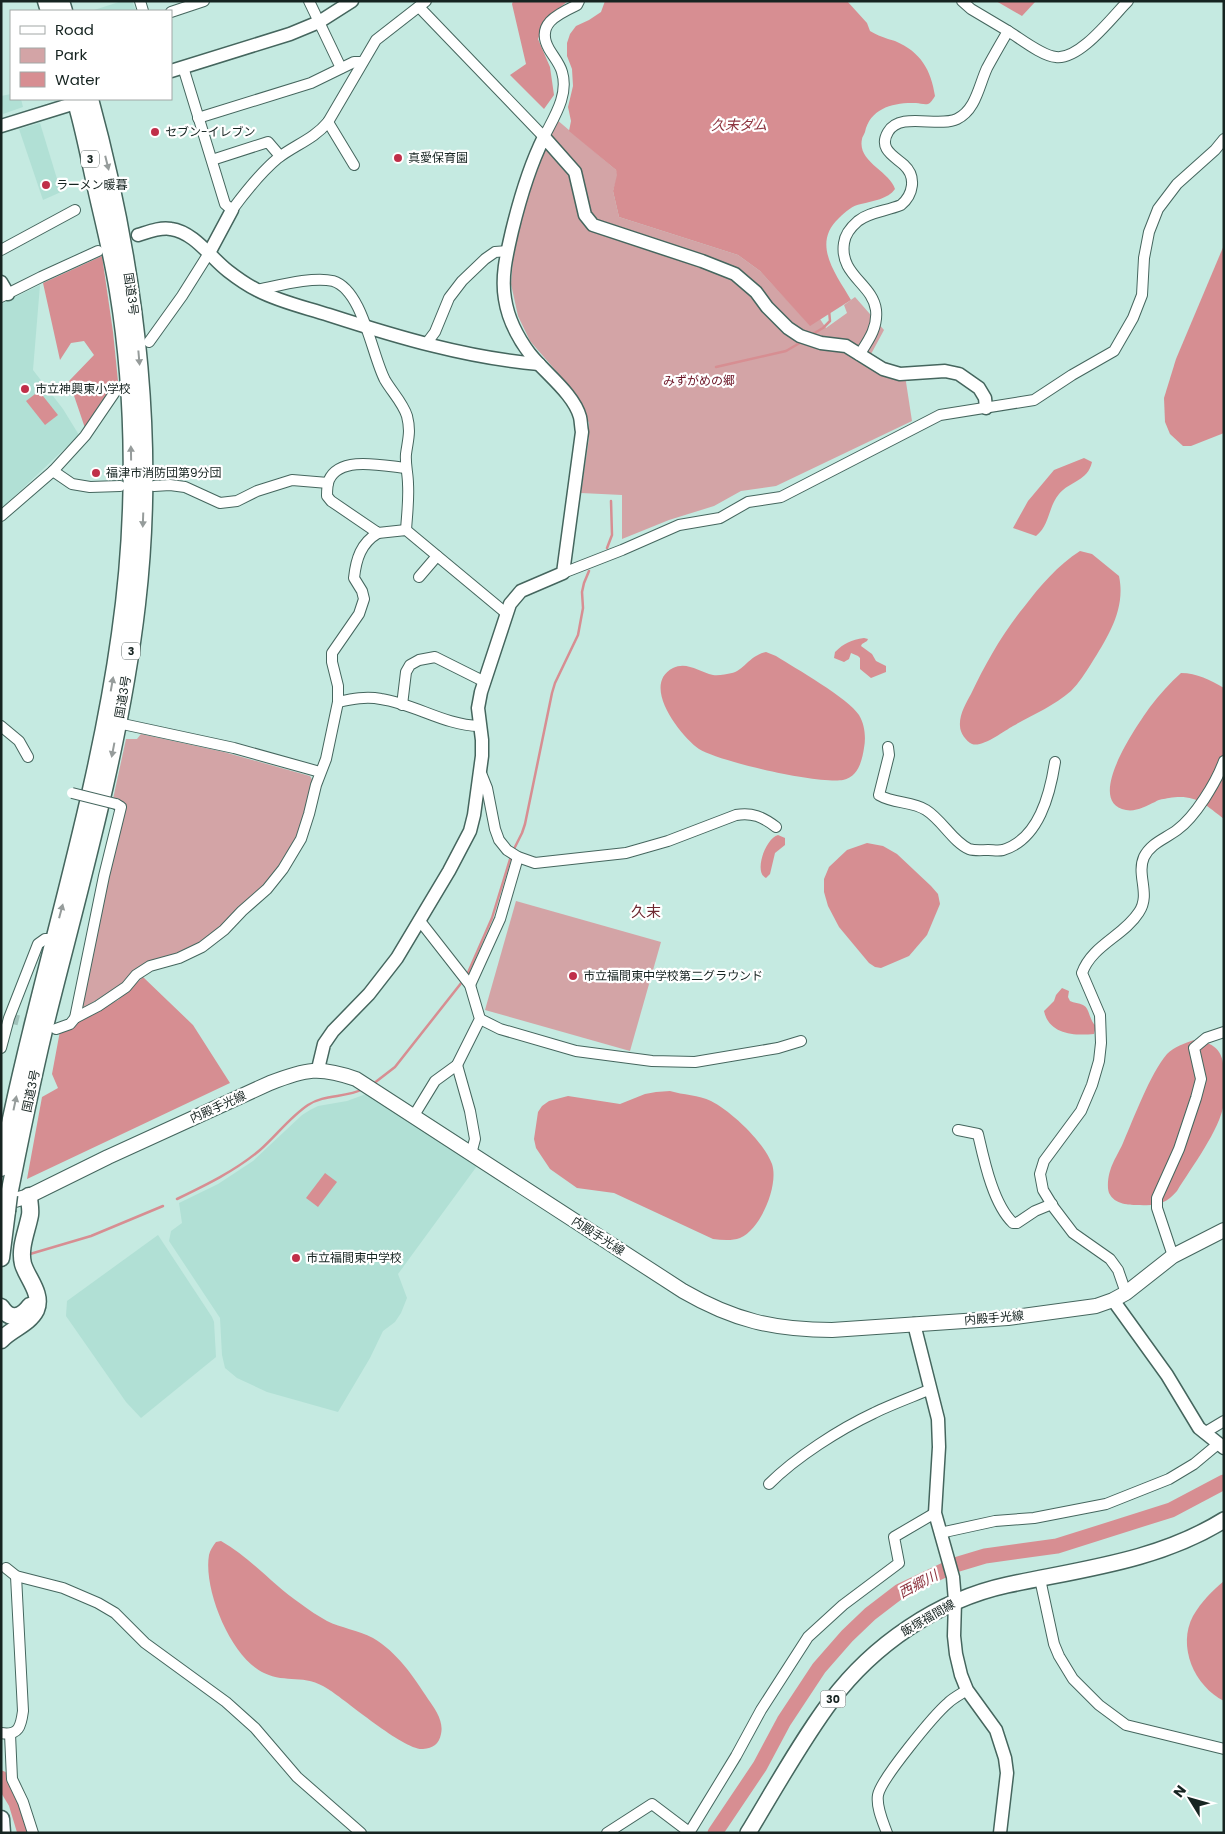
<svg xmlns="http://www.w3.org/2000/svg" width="1225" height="1834" viewBox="0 0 1225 1834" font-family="Poppins,'Noto Sans JP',sans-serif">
<rect width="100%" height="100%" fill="#c5eae1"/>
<g fill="#b1e0d5">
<polygon points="122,1 132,1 136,11 91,11"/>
<polygon points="11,94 11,99 21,99 23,107 3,114 1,96"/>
<polygon points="40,123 61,192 43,200 19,129"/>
<polygon points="40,285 33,370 63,409 79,435 1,509 1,304"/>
<polygon points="366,1094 477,1166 398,1274 407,1298 401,1313 395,1322 383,1331 370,1358 338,1412 267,1392 237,1378 225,1368 222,1355 220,1318 169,1241 171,1231 182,1223 179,1203 218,1184 253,1161 302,1115 310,1110 318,1106 347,1101"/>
<polygon points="158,1235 212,1317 214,1322 216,1357 141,1418 126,1402 66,1316 67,1301"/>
</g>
<g fill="#d3a4a6">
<polygon points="556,119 616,170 618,175 613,191 619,217 738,255 760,271 810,325 820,319 826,328 847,313 844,305 855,297 884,330 870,356 904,369 912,421 776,486 741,491 714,506 669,520 622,539 622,495 581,493 589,438 589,423 576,394 530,341 518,316 511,284 513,259 525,204 538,158 552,134"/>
<polygon points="141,734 224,752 310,776 313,781 305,816 297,837 278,868 264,885 216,931 189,949 173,956 155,959 143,964 123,983 84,1008 80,1005 106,878 125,803 113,799 126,739 137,739"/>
<polygon points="516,901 661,942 630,1051 485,1010"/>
</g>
<g fill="#d68e92">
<polygon points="513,1 568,1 546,19 538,39 550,67 554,95 544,109 510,75 526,64 512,4"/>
<polygon points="1224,245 1224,433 1191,446 1183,446 1170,434 1165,422 1164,398 1176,359"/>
<polygon points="102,256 113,332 118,381 85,428 69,381 94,355 84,341 71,343 60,360 43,283"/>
<path d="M1080,551L1092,554L1119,576C1126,609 1108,637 1091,664C1085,673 1079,683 1071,691C1054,706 1032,715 1013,726C1004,731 982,748 972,744C966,741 960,733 960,726C959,715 966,703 971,694C986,663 1002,634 1024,607C1040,586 1058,565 1080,551Z"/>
<path d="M766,652L776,656C795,668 848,698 859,715C865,725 866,738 864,748C862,761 858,777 843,780C818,784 720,762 699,749C681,736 640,685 673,668C687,661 699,672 713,675C719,676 726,674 732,673C743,671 750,655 766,652Z"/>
<path d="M1181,673C1197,673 1210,680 1224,688V819C1204,804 1196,794 1169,798C1164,799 1159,799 1155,802C1146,806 1136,812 1126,810C1083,802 1138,724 1150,707C1159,695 1170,683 1181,673Z"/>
<polygon points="867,843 883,846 897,854 931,886 938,894 940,904 927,935 909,956 881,968 875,967 869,963 839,927 828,906 824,892 824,879 829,867 847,850"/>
<polygon points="143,977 193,1025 230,1083 27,1179 42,1097 58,1088 52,1074 60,1031 118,1000"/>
<path d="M1194,1040C1218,1043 1224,1053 1224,1076C1224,1085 1225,1095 1224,1103C1220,1130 1191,1168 1177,1191C1166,1204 1156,1206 1140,1205C1129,1205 1115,1205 1109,1193C1107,1187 1108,1177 1110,1171C1113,1161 1119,1152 1123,1143C1134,1118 1150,1074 1167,1054C1174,1047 1185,1043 1194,1040Z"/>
<path d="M670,1091C683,1095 699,1095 711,1101C731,1111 764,1142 772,1164C779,1185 761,1229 740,1238C732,1241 722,1240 713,1239L614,1193L577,1188L550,1169L536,1148L534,1139L538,1112L542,1106L549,1101L568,1096L620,1104L645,1094L656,1092Z"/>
<path d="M221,1541C251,1558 273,1585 301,1604C309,1610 318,1616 327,1621C341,1628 358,1630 373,1638C397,1652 414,1677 428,1699C435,1709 444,1721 441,1734C439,1744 433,1748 423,1749C405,1751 347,1701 328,1689C304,1673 287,1684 264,1673C231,1658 203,1589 209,1555C210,1550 213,1546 216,1542Z"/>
<path d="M1224,1581V1701C1194,1686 1177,1646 1193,1616C1201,1602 1212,1591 1224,1581Z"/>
</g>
<g fill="#d78e92">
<path d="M605,1H847L867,23L870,31C875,34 882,37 888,39C890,40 893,40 895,41C921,52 931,70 935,96C933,99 931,103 928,104C924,105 920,103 916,103C894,102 870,108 865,132C864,135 862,137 862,139C857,162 890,171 895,189C888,199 873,201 861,204C853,205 845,212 839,218C811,244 836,274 851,300L810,326L760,271L738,255L619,217L613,191L617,175L616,170L569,131L571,121L568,107L573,86L572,69L567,56V43L570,34L576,26L589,20L601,12Z"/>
<polygon points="996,1 1036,1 1022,16"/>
<polygon points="39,391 58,415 45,425 26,401"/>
<path d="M1084,458L1092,462C1088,481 1070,481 1059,494C1048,507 1050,525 1036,536L1013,528L1028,501L1054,470Z"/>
<path d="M864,638L868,639L867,641L862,644L861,646L872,654L876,661L886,666V672L871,678L860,669V658L858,656L851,653L849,659L844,662L834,658L835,652C844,643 851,640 864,638Z"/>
<path d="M778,835L785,838V845L775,853L770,874L766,878C753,872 766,838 778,835Z"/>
<path d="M1062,988L1069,991L1068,997L1070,1001C1074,1003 1079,1003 1083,1005C1090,1008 1089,1021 1096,1026L1094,1034C1073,1036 1049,1034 1044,1011L1054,1001L1056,995Z"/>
<polygon points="325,1173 337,1182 318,1207 306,1198"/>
</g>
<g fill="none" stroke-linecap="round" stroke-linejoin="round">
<g stroke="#d78e92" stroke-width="2.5">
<polyline points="811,335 823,328 830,321 829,310"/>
<polyline points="716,367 786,351 803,341"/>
<polyline points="607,548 612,535 611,501"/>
<polyline points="513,851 522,833 525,824 552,693 555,683 578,635 583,608 582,592 584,583 589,571"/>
<polyline points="467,975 492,918 511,856"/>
<polyline points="373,1084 395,1067 462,982"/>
<path d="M177,1199C206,1185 235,1171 260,1150C276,1136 290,1117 308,1105C324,1094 346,1098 363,1089"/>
<polyline points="30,1254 91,1236 163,1206"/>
</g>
<g stroke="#d78e92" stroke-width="15">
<polyline points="1,1778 16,1803 25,1833"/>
<polyline points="715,1833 760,1766 784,1721 819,1668 847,1636 870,1614 900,1591 955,1565 985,1556 1057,1546 1171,1510 1224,1482"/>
</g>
<polyline stroke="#a2c2bb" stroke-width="10" stroke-dasharray="10 5" stroke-linecap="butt" points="9,1018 37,1025"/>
<defs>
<g id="minor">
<polyline points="140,1 143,11"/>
<polyline points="309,1 341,68"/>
<path d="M419,7L544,137C554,117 569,95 562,72C560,64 553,56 549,49C535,24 558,14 577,5L579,1"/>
<polyline points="171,12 204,1"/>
<path d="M1008,31C1021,39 1042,56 1056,57C1080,60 1112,17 1128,1"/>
<path d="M183,67L225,204L232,210C246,191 260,173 278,158C295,145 314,139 328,122L376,40L426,1"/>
<polyline points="198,118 311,83 354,62 362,62"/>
<polyline points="328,122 354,165"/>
<polyline points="212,160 268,142 280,156"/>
<polyline points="1,250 75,210"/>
<path d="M257,290C277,286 313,276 333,281C363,290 372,356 385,380C392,392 403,403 407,416C411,432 408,439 406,454C405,464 408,474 408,484C409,499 407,515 406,530"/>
<polyline points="1,297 41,277 98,251"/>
<polyline points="149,342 182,296 209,253"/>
<polyline points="426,344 435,332 449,298 462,281 485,259 495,252 508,251"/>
<path d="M859,355C868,341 878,328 876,310C873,284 839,275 844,243C845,235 851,227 858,221C869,212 887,211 901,205C913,195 917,177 904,165C894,156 878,149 888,132C900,111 938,128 957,119C976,110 979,85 987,68C994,55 1001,43 1008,31L971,9L962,1"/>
<path d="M406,468C384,466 340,455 329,480C327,485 327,491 327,496L331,501L378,533L406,530L507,614"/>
<polyline points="53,471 72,484 90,487 120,486"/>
<polyline points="154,486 170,485 185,487 220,503 237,501 257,491 292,480 328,483"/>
<polyline points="1,516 53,471 85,436 117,389"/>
<polyline points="563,573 622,550 679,525 720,518 748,502 781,497 940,415 1034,400 1072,375 1114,351 1133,318 1142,295 1144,258 1149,232 1158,209 1177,184 1215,150 1224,139"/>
<polyline points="419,577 437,556"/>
<path d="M338,702C352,699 366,696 381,699C415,704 444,725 479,726"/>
<polyline points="402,705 406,672 410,665 419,660 435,657 485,682"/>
<polyline points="118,723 234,748 320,772"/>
<polyline points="1,726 19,741 28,757"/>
<path d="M888,747L889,755L879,795C894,804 912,801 926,810C942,820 953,842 969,849C975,851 982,850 988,850C993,850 998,851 1003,850C1039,839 1050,794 1055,762"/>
<path d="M481,773L487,788L495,829L499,840L507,850L518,857L535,863L626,853L668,841L736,815C752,812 763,817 776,827"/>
<polyline points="470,985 500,919 518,857"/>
<polyline points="75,1018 104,876 121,807 116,804"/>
<polyline points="480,1019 500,1029 576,1051 652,1061 695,1062 778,1048 801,1041"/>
<path d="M56,1029L70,1024L75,1018L98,1006L126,987L136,975L150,966L179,958L202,947L224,930L242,911L267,889L283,869L301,839L309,814L316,785L326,759L338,702V686L332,662V653L359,614L364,599L362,591L354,578C356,559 361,543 378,533"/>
<polyline points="1,1048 9,1018 38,944 45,939 53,939"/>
<polyline points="457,1065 470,1111 475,1139 471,1154"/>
<polyline points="413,1117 435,1081 457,1065 480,1019 470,985 420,921"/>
<path d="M958,1130L978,1134C984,1160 993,1204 1013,1223H1017L1035,1211L1052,1204"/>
<polyline points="1173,1256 1157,1208 1157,1198 1179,1149 1196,1098 1201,1079 1194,1048 1206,1038 1224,1032"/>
<path d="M1126,1293L1118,1270L1110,1259L1073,1233L1054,1208L1043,1190L1040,1174L1044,1161L1081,1111L1092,1085L1099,1061L1101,1043L1100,1015L1082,973C1092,945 1124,936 1139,912C1151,894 1136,875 1144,857C1151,843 1165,839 1177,830C1195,817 1216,783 1224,761"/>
<polyline points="1204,1433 1224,1421"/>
<path d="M769,1484C796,1457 840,1429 874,1413C892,1404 912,1397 931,1389"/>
<polyline points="940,1533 995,1521 1034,1518 1106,1504 1169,1479 1194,1464 1218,1444"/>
<polyline points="6,1568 16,1576 63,1588 98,1603 115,1613 145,1643 226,1702 255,1728 297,1777 361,1833"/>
<polyline points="1040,1579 1054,1644 1059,1656 1073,1679 1099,1705 1126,1725 1224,1749"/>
<path d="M1,1733C19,1736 21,1726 23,1711L16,1576"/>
<polyline points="10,1734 12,1779 23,1802 33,1833"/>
<polyline points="607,1833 652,1804 689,1832"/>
<polyline points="689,1833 736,1756 761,1710 808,1637 843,1605 899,1563 894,1537 935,1513"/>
<path d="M887,1833C883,1822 876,1807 878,1795C881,1779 934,1715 948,1703C953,1698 961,1694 967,1690"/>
</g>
<g id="tertiary">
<polyline points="171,71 290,34 319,22 352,1"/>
<polyline points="1,126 85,100"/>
<path d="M138,235C148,232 160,227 171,229C194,232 211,258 228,271C237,278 247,285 257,290C280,302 304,307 329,315C397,337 467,358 539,364"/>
<polyline points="209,253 232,210"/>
<polyline points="1,282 8,294"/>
<path d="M318,1069L324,1044L333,1031L369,994L397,958L449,871L470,831L474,815L482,756V740L478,708L481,692L510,604L521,591L563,573L582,432C581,427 581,421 580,417C574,394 545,373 530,354C518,338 508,319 505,299C501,276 507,253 512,231C520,198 529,167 544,137L575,172L585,215L593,225L702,261L735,274L756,292L767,307L788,328L800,336L821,343L846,346L883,369L900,374L945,371L959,374L979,388L985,398L986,408"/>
<polyline points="1113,1300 1167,1375 1199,1428 1224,1448"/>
<polyline points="914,1324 938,1419 939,1447 935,1513 953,1577 955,1601 954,1636 956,1654 961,1675 967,1690 996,1730 1005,1758 1007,1773 1000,1833"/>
</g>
<path id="secondary" d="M1,1204L29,1196L108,1157L270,1083C306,1069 319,1066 356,1079L683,1291C733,1320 774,1330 832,1330L1008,1318L1096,1306L1113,1300L1126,1293L1173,1256L1224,1230"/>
<path id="primary" d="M748,1833C774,1790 801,1741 831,1701C873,1645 938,1600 1007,1585C1082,1569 1158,1561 1224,1520"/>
<g id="trunk">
<polyline points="46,1 49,11"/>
<polyline points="61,1 64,11"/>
<path d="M1,1168C35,989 95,815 120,634C136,523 136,401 118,291C112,253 102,216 94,179C88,152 83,125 75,99"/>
<path d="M9,1195C21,1135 33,1074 48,1014C82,878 121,743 137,604C157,433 135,264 90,99"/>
<polyline points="1,1258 7,1211"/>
<path d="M1,1307C10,1321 21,1318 30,1306"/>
<path d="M1,1340C11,1329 29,1324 36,1310C43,1294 27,1278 23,1264C19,1248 27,1231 30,1215C31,1209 29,1202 29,1196"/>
<polyline points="1,1819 2,1833"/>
</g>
</defs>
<use href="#minor" stroke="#45665e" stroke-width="12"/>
<use href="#tertiary" stroke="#45665e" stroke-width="15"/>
<use href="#secondary" stroke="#45665e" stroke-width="16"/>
<use href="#primary" stroke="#45665e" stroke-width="18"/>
<use href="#trunk" stroke="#45665e" stroke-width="19"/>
<use href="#minor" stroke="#fff" stroke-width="10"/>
<use href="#tertiary" stroke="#fff" stroke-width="12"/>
<use href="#secondary" stroke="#fff" stroke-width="14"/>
<use href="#primary" stroke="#fff" stroke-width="15"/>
<use href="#trunk" stroke="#fff" stroke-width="16"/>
<defs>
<polyline id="minor-bridge" points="72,793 116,804"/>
<polyline id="trunk-bridge" points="7,1211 9,1195"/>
</defs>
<use href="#minor-bridge" stroke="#45665e" stroke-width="12" stroke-linecap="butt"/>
<use href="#trunk-bridge" stroke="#45665e" stroke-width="19" stroke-linecap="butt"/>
<use href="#minor-bridge" stroke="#fff" stroke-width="10"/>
<use href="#trunk-bridge" stroke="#fff" stroke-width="16"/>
</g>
<defs><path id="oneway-solid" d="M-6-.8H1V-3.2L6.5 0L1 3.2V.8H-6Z" transform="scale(1.25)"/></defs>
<g fill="#969c9b">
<use href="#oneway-solid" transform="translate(107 163) rotate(76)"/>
<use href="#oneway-solid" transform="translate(139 358) rotate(85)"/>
<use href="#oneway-solid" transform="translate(131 453) rotate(-91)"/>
<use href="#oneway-solid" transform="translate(143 520) rotate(92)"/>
<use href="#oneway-solid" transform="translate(112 684) rotate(-80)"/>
<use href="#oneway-solid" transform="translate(113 750) rotate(101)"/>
<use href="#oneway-solid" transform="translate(61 911) rotate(-75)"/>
<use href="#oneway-solid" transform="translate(15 1103) rotate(-78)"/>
</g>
<g fill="#c02f49" stroke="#fff" stroke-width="2">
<circle cx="155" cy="132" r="5"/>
<circle cx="398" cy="158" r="5"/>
<circle cx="46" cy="185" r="5"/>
<circle cx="25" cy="389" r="5"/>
<circle cx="96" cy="473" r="5"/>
<circle cx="573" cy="976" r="5"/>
<circle cx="296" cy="1258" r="5"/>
</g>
<g text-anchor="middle" stroke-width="4.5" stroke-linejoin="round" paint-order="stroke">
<g fill="#fff" stroke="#5c6664" stroke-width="1">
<rect x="81" y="150.5" width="18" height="17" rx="4"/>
<rect x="122" y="642.5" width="18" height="17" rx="4"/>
<rect x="820.5" y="1690.5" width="25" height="17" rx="4"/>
</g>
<g font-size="11" font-weight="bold" fill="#162421">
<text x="90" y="163">3</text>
<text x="131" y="655">3</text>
<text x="833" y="1703">30</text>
</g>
<g font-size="12" fill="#162421" stroke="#fff" text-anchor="start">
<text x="165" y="136">セブン-イレブン</text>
<text x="408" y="162">真愛保育園</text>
<text x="56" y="189">ラーメン暖暮</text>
<text x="35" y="393">市立神興東小学校</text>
<text x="106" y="477">福津市消防団第9分団</text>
<text x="583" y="980">市立福間東中学校第二グラウンド</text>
<text x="306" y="1262">市立福間東中学校</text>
</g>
<g font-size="12" fill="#162421" stroke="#fff">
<text transform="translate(131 294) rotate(82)" y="4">国道3号</text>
<text transform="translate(123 697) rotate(-80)" y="4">国道3号</text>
<text transform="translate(31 1091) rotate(-78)" y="4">国道3号</text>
<text transform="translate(218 1107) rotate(-24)" y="4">内殿手光線</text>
<text transform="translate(598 1236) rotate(33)" y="4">内殿手光線</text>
<text transform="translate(994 1318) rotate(-5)" y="4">内殿手光線</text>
<text transform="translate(928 1618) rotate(-30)" y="4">飯塚福間線</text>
</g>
<g font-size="12" fill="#6a1324" stroke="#fff">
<text x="699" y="385">みずがめの郷</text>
</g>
<g font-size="14" font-style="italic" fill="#8d3540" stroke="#fff">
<text x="739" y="130">久末ダム</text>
<text transform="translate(918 1584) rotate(-28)" y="5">西郷川</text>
</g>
<g font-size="15" fill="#6e2830" stroke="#fff">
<text x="646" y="917">久末</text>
</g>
</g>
<rect width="1225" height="1834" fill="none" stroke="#162421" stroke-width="5"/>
<rect x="10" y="10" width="162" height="90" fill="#ffffff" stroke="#a2a7a6"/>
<rect x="20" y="26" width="25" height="8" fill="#ffffff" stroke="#a2a7a6"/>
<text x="55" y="35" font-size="15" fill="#162421">Road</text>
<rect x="20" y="48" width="25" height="15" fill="#d3a4a6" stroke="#a2a7a6"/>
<text x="55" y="60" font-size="15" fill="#162421">Park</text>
<rect x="20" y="72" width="25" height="15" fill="#d78e92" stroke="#a2a7a6"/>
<text x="55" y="85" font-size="15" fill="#162421">Water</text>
<g transform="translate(1190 1799) rotate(307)" stroke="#ffffff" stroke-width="4" paint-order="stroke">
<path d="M0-4L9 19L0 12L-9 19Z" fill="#162421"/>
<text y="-8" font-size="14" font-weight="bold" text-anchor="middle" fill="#162421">N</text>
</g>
</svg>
